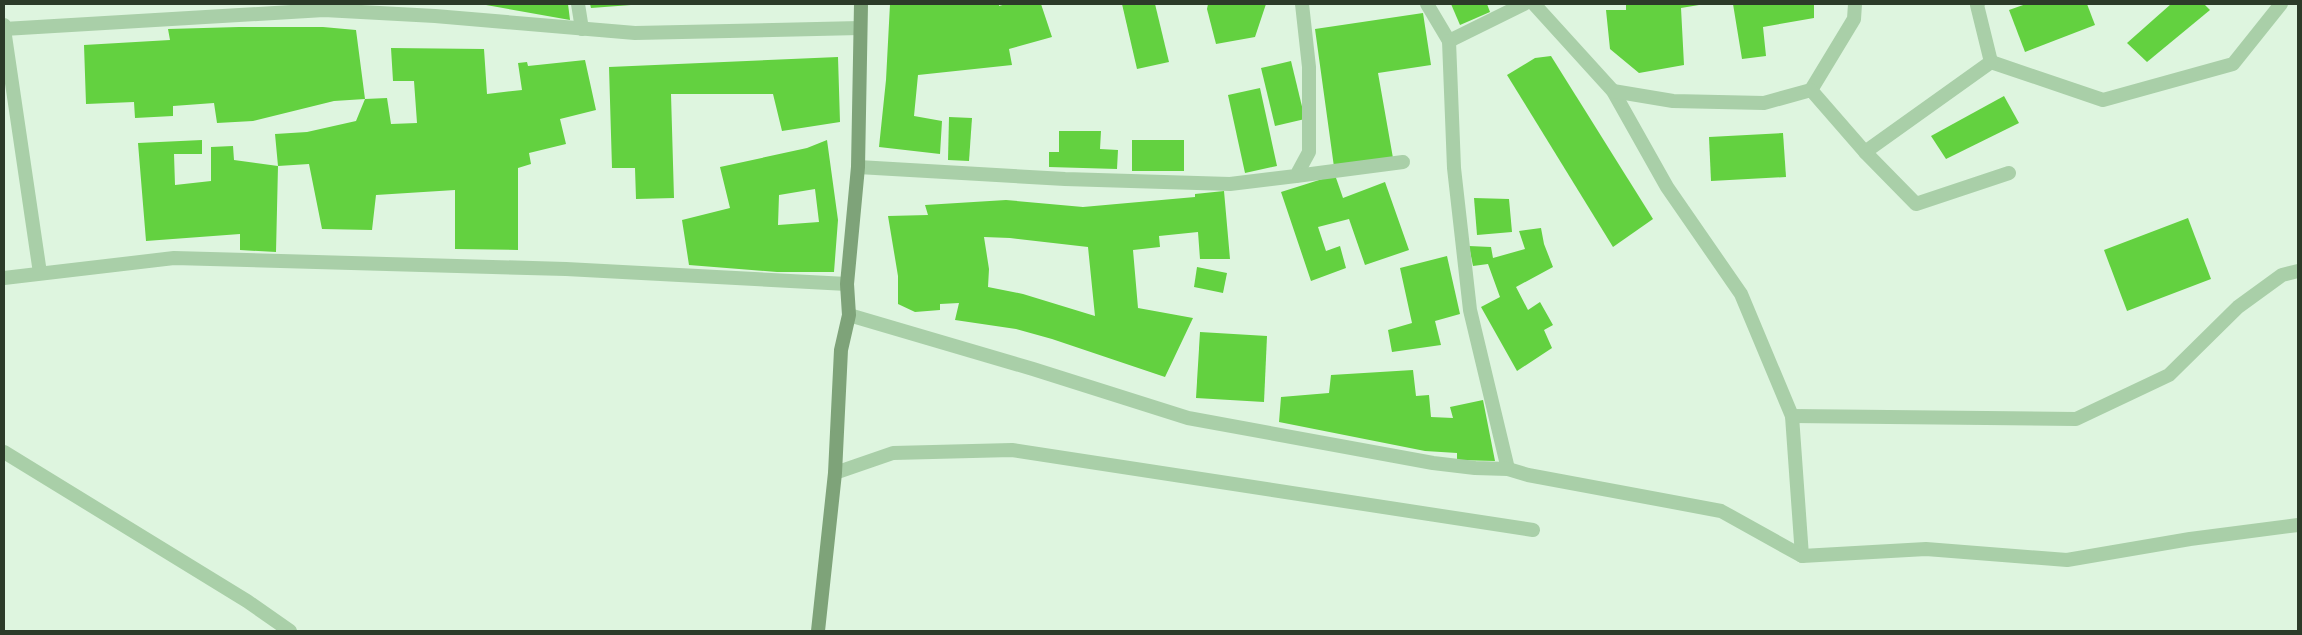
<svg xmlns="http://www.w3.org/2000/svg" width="2302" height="635" viewBox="0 0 2302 635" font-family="Lato,sans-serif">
<rect width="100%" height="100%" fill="#def5df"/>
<g fill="#63d140" fill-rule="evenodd">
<polygon points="486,4 568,4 570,20 486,5"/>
<polygon points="590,4 631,4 631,5 591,8"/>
<polygon points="890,4 999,4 999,6 1006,4 1041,4 1052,37 1009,49 1012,65 918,75 914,116 942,121 940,154 879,147 886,80"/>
<polygon points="1122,4 1155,4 1169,62 1137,69"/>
<polygon points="1208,4 1266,4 1255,37 1216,44 1207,9"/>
<polygon points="1451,4 1487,4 1490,12 1460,25"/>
<polygon points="1626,4 1705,4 1681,8 1684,65 1639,73 1610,49 1606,10 1626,10"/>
<polygon points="1733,4 1814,4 1814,18 1763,27 1766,56 1742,59"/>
<polygon points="2026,4 2087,4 2095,25 2025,52 2009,10"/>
<polygon points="2171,4 2204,4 2210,10 2147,62 2127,43"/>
<polygon points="1423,13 1431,65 1378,73 1393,158 1334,167 1315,29"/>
<polygon points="239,27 323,27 356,30 365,99 334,101 253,121 217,123 214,103 173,106 173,116 135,118 134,102 86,104 84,45 170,40 168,29"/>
<polygon points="391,48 484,49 487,94 522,90 518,63 527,62 528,66 585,60 596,110 560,119 566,144 529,153 531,164 518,168 518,250 455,249 455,190 376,195 372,230 322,229 309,164 278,166 275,134 307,132 356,121 365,99 387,98 391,124 417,123 414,81 393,81"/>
<polygon points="1551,56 1653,219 1613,247 1507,75 1535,58"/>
<polygon points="838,57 840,122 782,131 773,94 671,94 674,198 636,199 635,168 612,168 609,67"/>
<polygon points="1291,61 1305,119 1275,126 1261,68"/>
<polygon points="1260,88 1277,166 1245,173 1228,95"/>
<polygon points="2004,96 2019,123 1946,159 1931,136"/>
<polygon points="949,117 972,118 969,161 948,160"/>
<polygon points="1059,131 1101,131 1100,149 1118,150 1117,169 1049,167 1049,152 1059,152"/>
<polygon points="1783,133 1786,177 1711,181 1709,137"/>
<polygon points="202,140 202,154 174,154 175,185 211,181 211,147 233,146 234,160 278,166 276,252 240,250 240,234 146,241 138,143"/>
<path d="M827,140L838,220L834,272H777L689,265L682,220L730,208L720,167L807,148ZM815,189L819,222L778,225L779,195Z"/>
<rect x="1132" y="140" width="52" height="31"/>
<polygon points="1335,175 1343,198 1385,182 1409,250 1365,265 1349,219 1318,227 1326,251 1340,246 1346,268 1311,281 1281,192"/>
<path d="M1224,191L1230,259H1200L1198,232L1159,236L1160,247L1133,250L1138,308L1193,318L1165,377L1052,339L1016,329L955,320L959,303L940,304V310L915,312L898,304V276L888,216L928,215L925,205L1006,200L1083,207L1195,197V194ZM984,237L1010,238L1088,247L1095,316L1023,294L988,287L989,269Z"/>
<polygon points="1474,198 1509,199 1512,232 1477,235"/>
<polygon points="2188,218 2211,279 2127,311 2104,250"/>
<polygon points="1541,228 1544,244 1553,267 1516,287 1528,310 1540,302 1553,325 1544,330 1552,348 1517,371 1481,307 1500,297 1488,264 1473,266 1469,246 1491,247 1493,258 1525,249 1519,231"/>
<polygon points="1447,256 1460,314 1435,321 1441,345 1392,352 1388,330 1412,323 1400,268"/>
<polygon points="1197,267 1227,273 1223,293 1194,287"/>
<polygon points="1200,332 1267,336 1264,402 1196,398"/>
<polygon points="1413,370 1416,396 1429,395 1431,417 1453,418 1450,407 1483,400 1495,461 1457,460 1457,453 1425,451 1279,422 1281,397 1329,393 1331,375"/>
</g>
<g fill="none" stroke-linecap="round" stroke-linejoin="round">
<g stroke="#a9cfa8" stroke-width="14">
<polyline points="578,4 582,29"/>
<polyline points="1427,4 1449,41 1524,4"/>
<polyline points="1534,4 1613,91 1667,187 1741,294 1792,416 1802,556"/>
<polyline points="1978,4 1977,5 1991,62"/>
<polyline points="4,25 4,29 324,10 435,16 635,33 860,28"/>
<polyline points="4,29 40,273"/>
<polyline points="1449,41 1454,168 1470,310 1508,469"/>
<polyline points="1991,62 2103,100 2233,64 2281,4"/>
<polyline points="1811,90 1854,19 1855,4"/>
<polyline points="1613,91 1673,101 1764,103 1811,90 1865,152 1916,204 2009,173"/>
<polyline points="1865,152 1991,62"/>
<polyline points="858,167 1065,179 1230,184 1296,176 1309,152 1309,67 1302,4"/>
<polyline points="1296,176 1403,162"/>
<polyline points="4,278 174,258 566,269 847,284"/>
<polyline points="849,315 1033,369 1188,418 1433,463 1475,468 1508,469 1528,475 1721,511 1802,556 1926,549 2067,560 2190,539 2298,525"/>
<polyline points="1792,416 2076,419 2169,375 2238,307 2282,275 2298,271"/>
<polyline points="4,452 247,601 290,631"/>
<polyline points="835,473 893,453 1012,450 1533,530"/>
</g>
<polyline stroke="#7ea379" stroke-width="14" points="818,631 835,473 841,350 849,315 847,284 858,167 861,4"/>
</g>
<rect width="2302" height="635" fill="none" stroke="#2c3b29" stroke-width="10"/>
</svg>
